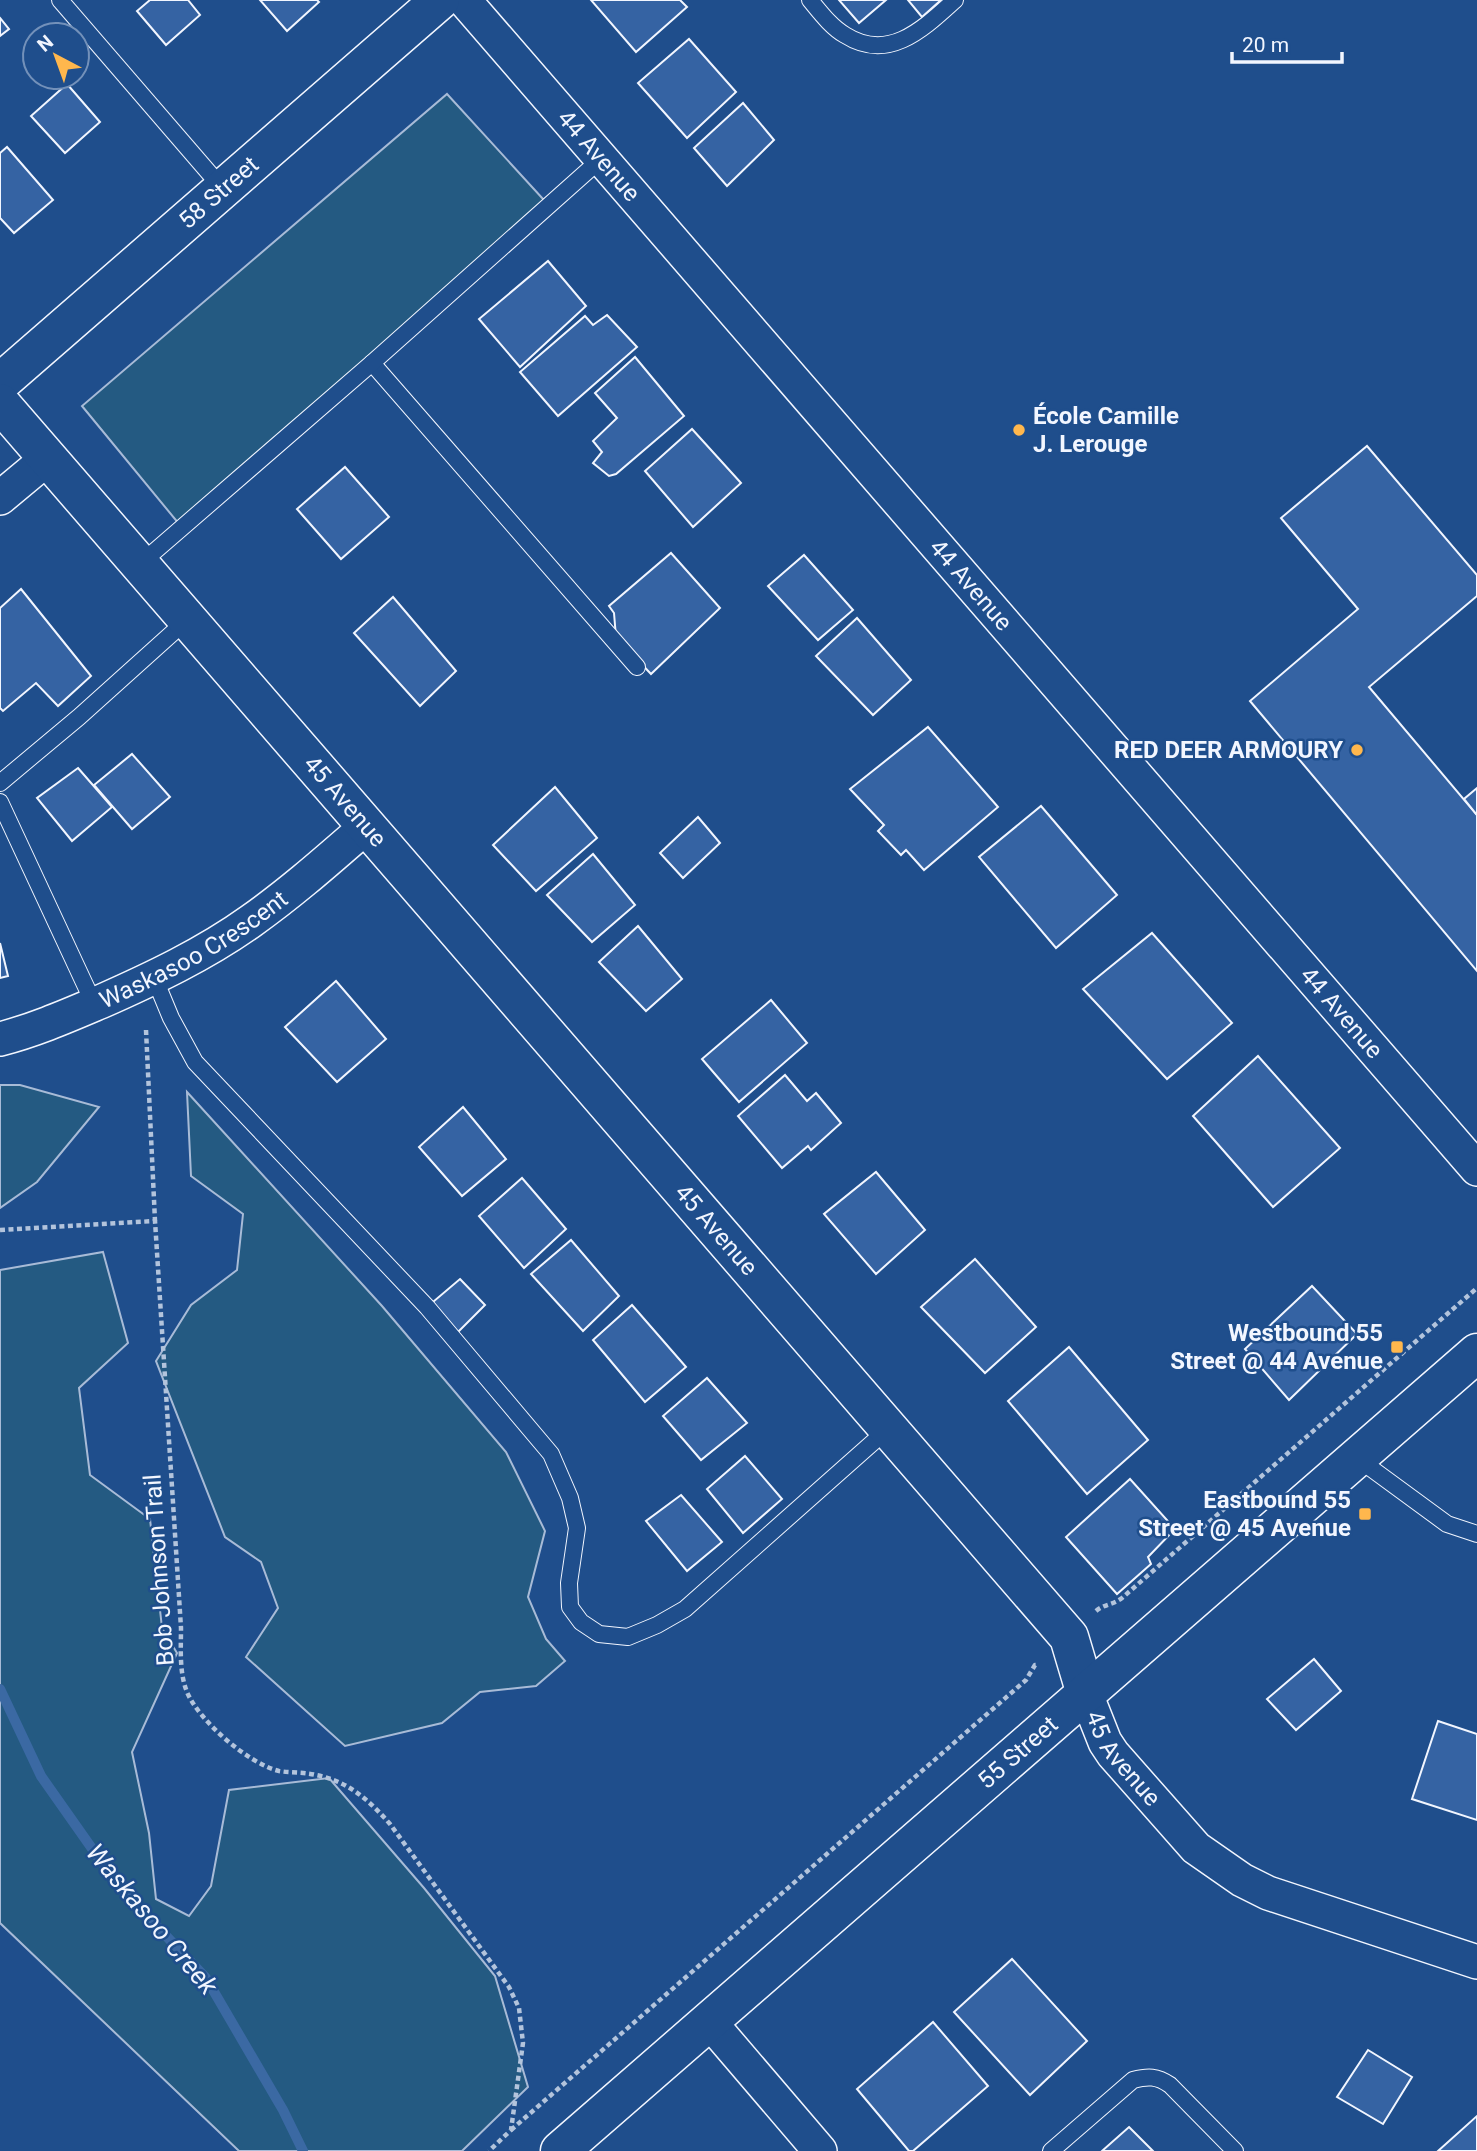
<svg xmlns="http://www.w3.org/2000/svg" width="1477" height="2151" viewBox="0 0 1477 2151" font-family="Roboto,sans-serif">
<rect width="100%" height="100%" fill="#1f4e8c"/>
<g fill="#245a82" stroke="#a8bbd7" stroke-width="2">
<polygon points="447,94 554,211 184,530 82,406"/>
<polygon points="0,1085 20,1085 99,1107 37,1182 0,1208"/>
<polygon points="187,1092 382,1306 506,1452 545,1531 528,1597 546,1639 565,1661 536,1686 480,1692 442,1723 345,1746 246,1657 278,1608 261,1562 225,1537 156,1361 191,1305 237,1270 243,1214 191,1176"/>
<polygon points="103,1252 128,1343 79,1388 90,1475 150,1519 162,1628 177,1653 132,1752 149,1833 156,1899 189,1916 211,1886 229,1790 329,1778 424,1888 495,1976 528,2087 462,2151 239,2151 0,1923 0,1270"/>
</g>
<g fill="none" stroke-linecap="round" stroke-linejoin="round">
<polyline stroke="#3b69a3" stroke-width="10" points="0,1689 41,1776 117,1884 206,1978 283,2110 303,2151"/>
</g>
<g fill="#3563a3" stroke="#f2f6ff" stroke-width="2">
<polygon points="150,0 188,0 200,15 166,45 137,11"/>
<polygon points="260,0 317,0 319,2 287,31"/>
<polygon points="591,0 680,0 687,7 636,52"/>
<polygon points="839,0 886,0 859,23"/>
<polygon points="908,0 941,0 922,17"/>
<polygon points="0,18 9,29 0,36"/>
<polygon points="689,39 736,92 687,138 638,83"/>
<polygon points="67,84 100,122 65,153 31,116"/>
<polygon points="743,103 774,140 727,186 694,148"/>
<polygon points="7,147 53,200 14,233 0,218 0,153"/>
<polygon points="548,261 586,306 520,367 479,319"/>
<polygon points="607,315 637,347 558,416 520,372 585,316 593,325"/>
<polygon points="635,357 684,416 616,474 609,476 593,463 602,452 593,441 617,418 595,393"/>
<polygon points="692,429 741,483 693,527 645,471"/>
<polygon points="1367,446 1477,575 1477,596 1369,687 1477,815 1477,971 1250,701 1358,609 1281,518"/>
<polygon points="345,467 389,517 341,559 297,509"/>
<polygon points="671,553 720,608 651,674 616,637 614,613 609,606"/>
<polygon points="804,555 853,610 818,640 768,586"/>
<polygon points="21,589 91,676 58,706 36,683 3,711 0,708 0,608"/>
<polygon points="393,597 456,671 420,706 354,633"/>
<polygon points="857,618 911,680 873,715 816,656"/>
<polygon points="928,727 998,807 924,870 906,850 901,855 878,831 884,825 850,789"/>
<polygon points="132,754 170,797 132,829 94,785"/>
<polygon points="78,768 112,807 72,841 37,798"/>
<polygon points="555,787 597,838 536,891 493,845"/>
<polygon points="1477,788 1477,815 1464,799"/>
<polygon points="1041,806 1117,895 1056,948 979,857"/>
<polygon points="698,817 720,843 683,878 660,853"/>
<polygon points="593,854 635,905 592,942 547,895"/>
<polygon points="638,926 682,979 646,1011 599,962"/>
<polygon points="1152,933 1232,1023 1167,1079 1083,989"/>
<polygon points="0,943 8,976 0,978"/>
<polygon points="336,981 386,1039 337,1082 285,1027"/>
<polygon points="771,1000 807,1043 739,1102 702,1059"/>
<polygon points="1258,1056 1340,1148 1273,1207 1193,1116"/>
<polygon points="785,1075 807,1101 816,1093 841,1123 811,1150 808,1146 782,1168 738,1116"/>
<polygon points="463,1107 506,1159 462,1196 419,1147"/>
<polygon points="876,1172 925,1230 876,1274 824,1214"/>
<polygon points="522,1178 566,1229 524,1268 479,1216"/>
<polygon points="571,1240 619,1296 583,1331 531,1274"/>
<polygon points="975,1259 1036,1327 985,1373 921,1307"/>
<polygon points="460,1279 485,1305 453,1337 427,1307"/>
<polygon points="1312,1286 1357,1334 1289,1400 1245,1349"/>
<polygon points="632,1305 686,1367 645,1402 593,1340"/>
<polygon points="1069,1347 1148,1440 1087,1494 1008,1401"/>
<polygon points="707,1378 747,1423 701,1460 663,1416"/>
<polygon points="745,1456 782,1499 743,1533 707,1489"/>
<polygon points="1130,1479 1175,1529 1148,1557 1151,1564 1117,1594 1066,1537"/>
<polygon points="681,1495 722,1542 687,1571 646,1521"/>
<polygon points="1314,1659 1341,1691 1296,1730 1267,1699"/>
<polygon points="1438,1721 1477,1734 1477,1820 1412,1799"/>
<polygon points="1012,1959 1087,2041 1030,2095 954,2012"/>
<polygon points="933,2022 988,2086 913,2151 909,2151 857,2089"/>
<polygon points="1368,2050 1412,2077 1383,2124 1337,2097"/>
<polygon points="1477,2116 1477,2151 1438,2151"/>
<polygon points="1129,2127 1153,2151 1102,2151"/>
</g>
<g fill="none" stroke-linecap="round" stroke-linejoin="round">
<defs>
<g id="lane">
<polyline points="60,0 223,189"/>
<path d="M810,0C820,12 831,27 845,35C889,63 924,28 955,0"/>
<polyline points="372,363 637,667"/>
<polyline points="140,564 372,363 601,159"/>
<polyline points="0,783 79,717 188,619"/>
<polyline points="0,802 94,1004"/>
<polyline points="154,977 171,1018 195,1062 427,1307 551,1454 570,1498 577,1528 569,1583 570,1607 581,1622 599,1634 628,1637 657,1625 685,1609 888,1429"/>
<polyline points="1357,1458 1447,1524 1477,1534"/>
<path d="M1051,2151L1133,2080C1148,2076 1157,2076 1170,2085L1235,2151"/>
</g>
<g id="street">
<path id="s1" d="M464,0L1477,1169"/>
<polyline points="0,498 48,458"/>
<path id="s2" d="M0,1039C35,1030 67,1016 100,1002C152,979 205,954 251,921C292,892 329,859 367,826"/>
<path id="s3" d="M1086,1694L1105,1742L1113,1754L1196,1848L1242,1880L1268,1893L1477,1962"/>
<polyline points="709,2021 820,2151"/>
</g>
<g id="secondary">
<path id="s4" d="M0,383L440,0"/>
<path id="s5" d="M0,403L1069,1637L1086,1694"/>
<path id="s6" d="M560,2151L1477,1353"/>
</g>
</defs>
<use href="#lane" stroke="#f2f6ff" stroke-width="18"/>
<use href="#street" stroke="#f2f6ff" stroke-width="36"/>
<use href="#secondary" stroke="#f2f6ff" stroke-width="41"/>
<g stroke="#b3c4dc" stroke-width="4.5" stroke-dasharray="5 3.5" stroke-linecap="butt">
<polyline points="146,1030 155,1221"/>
<path d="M0,1230L155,1221L181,1628C181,1649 179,1672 187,1692C199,1721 249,1764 279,1771C291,1773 304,1772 316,1775C348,1781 370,1801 390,1824L509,1987L519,2008L523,2043L511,2130L489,2151"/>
<path d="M1096,1611C1104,1604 1113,1605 1122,1598L1477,1288"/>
<polyline points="511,2130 1026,1680 1035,1665 1039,1665"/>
</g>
<use href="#lane" stroke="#1f4e8c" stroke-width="16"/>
<use href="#street" stroke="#1f4e8c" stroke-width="33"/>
<use href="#secondary" stroke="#1f4e8c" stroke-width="38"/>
</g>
<g fill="#ffb74d" stroke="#1f4e8c" stroke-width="2.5">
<circle cx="1019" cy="430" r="7"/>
<circle cx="1357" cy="750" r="7"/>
<rect x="1390" y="1340" width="14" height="14" rx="3.5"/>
<rect x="1358" y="1507" width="14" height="14" rx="3.5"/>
</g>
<g text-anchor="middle" stroke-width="5" stroke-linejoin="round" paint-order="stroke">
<g font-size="24" fill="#f2f6ff" stroke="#1f4e8c">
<text dy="8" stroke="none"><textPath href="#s1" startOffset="206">44 Avenue</textPath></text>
<text dy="8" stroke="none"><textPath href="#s4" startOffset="290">58 Street</textPath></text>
<text dy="8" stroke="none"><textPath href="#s1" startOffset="774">44 Avenue</textPath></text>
<text dy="8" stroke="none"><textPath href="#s5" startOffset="527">45 Avenue</textPath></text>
<text dy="8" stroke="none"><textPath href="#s2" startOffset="214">Waskasoo Crescent</textPath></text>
<text dy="8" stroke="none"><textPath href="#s1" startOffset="1340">44 Avenue</textPath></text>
<text dy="8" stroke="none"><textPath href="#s5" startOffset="1094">45 Avenue</textPath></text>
<text transform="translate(159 1570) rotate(-94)" y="8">Bob Johnson Trail</text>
<text dy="8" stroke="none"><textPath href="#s6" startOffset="607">55 Street</textPath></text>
<text dy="8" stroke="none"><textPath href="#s3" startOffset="75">45 Avenue</textPath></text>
</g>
<g font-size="24" font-weight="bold" fill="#f2f6ff" stroke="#1f4e8c" text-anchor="end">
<text x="1033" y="424" text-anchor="start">École Camille<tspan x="1033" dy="28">J. Lerouge</tspan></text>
<text x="1343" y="758">RED DEER ARMOURY</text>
<text x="1383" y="1341">Westbound 55<tspan x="1383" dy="28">Street @ 44 Avenue</tspan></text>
<text x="1351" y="1508">Eastbound 55<tspan x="1351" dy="28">Street @ 45 Avenue</tspan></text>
</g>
<g font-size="26" font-style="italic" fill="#f2f6ff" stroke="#1f4e8c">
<text transform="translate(152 1919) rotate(50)" y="9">Waskasoo Creek</text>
</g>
</g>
<g transform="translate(56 56) rotate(319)"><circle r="33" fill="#1f4e8c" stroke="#7391ba" stroke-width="2"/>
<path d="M0-5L12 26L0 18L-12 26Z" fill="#ffb74d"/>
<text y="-10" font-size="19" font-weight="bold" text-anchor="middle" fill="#f2f6ff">N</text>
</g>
<path d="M1232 52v10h110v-10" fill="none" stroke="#f2f6ff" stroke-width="3.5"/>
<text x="1242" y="52" font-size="21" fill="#f2f6ff" stroke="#1f4e8c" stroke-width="5" paint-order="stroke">20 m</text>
</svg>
